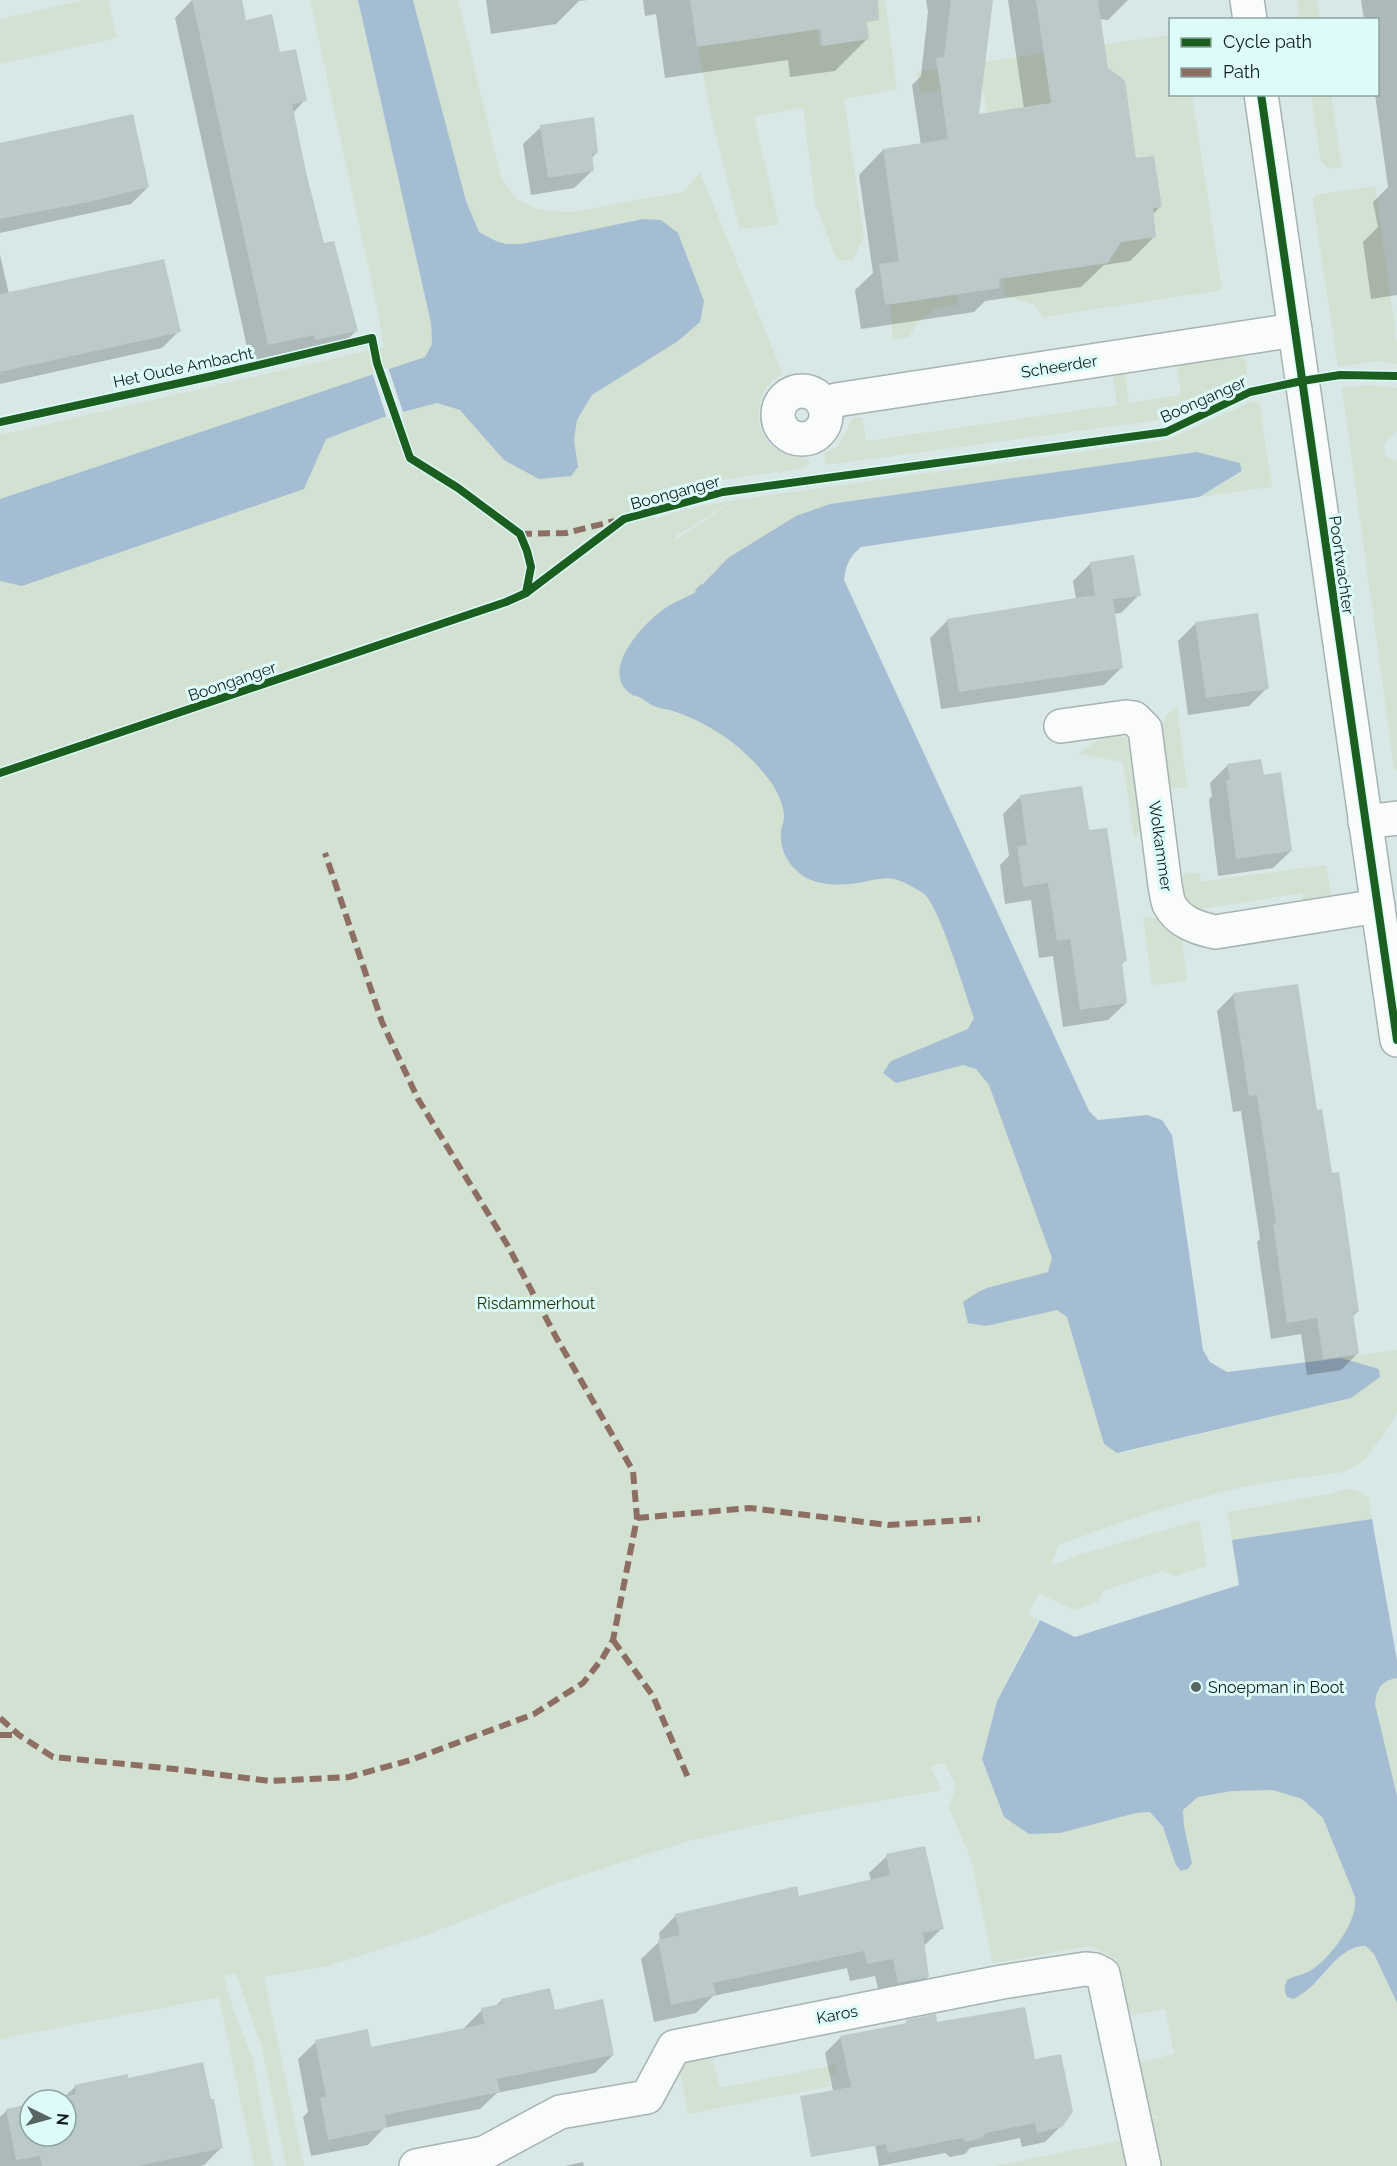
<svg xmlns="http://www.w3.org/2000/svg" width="1397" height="2166" viewBox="0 0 1397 2166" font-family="Raleway,sans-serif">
<rect width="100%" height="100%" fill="#d7e8e6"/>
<g fill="#d2e1d1">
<polygon points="85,0 108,0 117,38 0,64 0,19"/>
<polygon points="310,0 358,0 431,323 432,344 425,357 0,499 0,435 384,347 377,307"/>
<path d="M413,0H458L501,178L517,199L539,210L571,212L683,192L700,173L783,374C778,377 772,380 768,385C755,402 755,432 772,446C783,454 794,456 807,459L809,463L806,468L705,482L706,484L658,493L641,501L656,519L686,509L734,500L676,536L674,541L735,500L1167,440L1251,402L1259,401L1272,487L1197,497L1244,472L1240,463L1197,452L830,504L796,516L947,868L1104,1445L1121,1453L1351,1398L1379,1370L1341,1358L1397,1350V1412L1385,1433L1364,1460L1344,1472C1307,1477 1270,1480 1235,1489C1175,1503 1117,1524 1059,1544L1051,1566L1079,1555L1199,1520L1207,1566L1175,1576L1162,1571L1103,1591L1098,1602L1074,1610L1039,1593L1028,1614L1038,1620L996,1702L982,1759L1004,1817L1150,1812C1156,1820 1163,1826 1167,1835C1172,1847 1172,1861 1181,1871L1188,1869L1192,1863L1184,1826L1183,1810L1198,1797L1232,1791L1273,1790L1302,1799L1323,1818L1355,1897V1914L1336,1952L1315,1969L1284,1988L1287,1997C1293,1996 1301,1994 1306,1991C1327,1979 1338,1945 1367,1946L1374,1954L1397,2003V2166H1158L1147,2116L1161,2118L1148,2114L1136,2064L1174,2054L1165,2009L1126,2016L1116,1959C1106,1955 1100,1949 1090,1946L993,1963L971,1859L949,1808L956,1785L944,1763L930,1766L941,1790L807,1814L692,1840L557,1883L432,1933L327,1966L264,1977L304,2166H286L262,2048L236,1973L224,1976L233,2009L252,2057L273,2166H254L219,1997L0,2039V528L516,354L577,420L592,395L704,301L678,233L661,220L643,219L547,239L521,244H507L498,242L479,232L466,201Z"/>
<polygon points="865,0 885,0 897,89 844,99 864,237 852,261 837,260 815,203 803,107 754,117 779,225 740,229 709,108 698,46 818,29 819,46 869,38"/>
<polygon points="1297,0 1317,0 1320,19 1300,19"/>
<polygon points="1170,35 1170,94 1192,95 1222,290 1043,317 1035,305 1005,295 1003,278 1109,244 1156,237 1153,208 1162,207 1154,157 1136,159 1125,80 1120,76 1049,87 1054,126 987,113 982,86 921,93 917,72"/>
<polygon points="1311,95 1331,95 1342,167 1329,169 1321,162"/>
<polygon points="1375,186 1397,345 1397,364 1376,361 1338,367 1313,200 1316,195"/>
<path d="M957,295L958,305C932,306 922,315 909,337L893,339L890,305H885Z"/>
<path d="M1238,357L1246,360L1247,377L1244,382L1206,398L1177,415L1159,420L825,465L824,452C844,450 844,431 854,417H862L866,441L1117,405L1113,375L1125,373L1129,403L1181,395L1177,365Z"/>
<polygon points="1371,385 1397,388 1397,431 1384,443 1385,457 1397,461 1397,771 1394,767 1342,388"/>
<polygon points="1177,706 1187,787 1166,790 1161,726 1166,716"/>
<polygon points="1111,734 1126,738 1131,741 1144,826 1134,838 1123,762 1078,754 1104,736"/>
<path d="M1326,865L1332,901L1304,906L1302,893L1200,909L1196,916L1185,906L1180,881C1184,872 1191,872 1200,874L1201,882Z"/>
<polygon points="1143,917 1165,920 1181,932 1187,981 1152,985"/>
<polygon points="1344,1489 1356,1490 1369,1498 1372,1519 1232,1540 1227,1512 1330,1494"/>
<path d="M1397,1678V1796L1375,1704C1377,1688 1381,1681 1397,1678Z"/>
<polygon points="711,2053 720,2088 836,2065 836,2073 829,2075 831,2086 688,2114 680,2072 690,2056"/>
<polygon points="1124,2140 1129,2161 1126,2166 995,2166"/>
</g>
<g fill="#a4bdd2">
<polygon points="358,0 413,0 466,201 479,232 498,242 507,244 521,244 547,239 643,219 661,220 678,233 704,301 700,322 678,341 592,395 577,420 574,440 578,467 571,476 539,479 504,460 460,410 437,403 384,417 326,439 304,489 22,586 0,581 0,499 425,357 432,344 431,323"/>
<path d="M1197,452L1240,463L1242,471L1199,497L861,547C849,557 846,565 844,580L1089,1111L1098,1120L1147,1115L1162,1120L1172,1135L1203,1350L1210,1362L1227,1372L1341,1358L1379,1369L1380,1377L1351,1398L1117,1453L1104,1444L1067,1317L1057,1310L986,1326L968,1323L963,1302L978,1292L987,1288L1048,1272L1052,1258L989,1085L976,1069L963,1065L896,1083L883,1073L891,1061L968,1029L974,1018C966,996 939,904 923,893C915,888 903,881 894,879C887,877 879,879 872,880C852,885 824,888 805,877C789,867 779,850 781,831C781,827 784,823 784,818C785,806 775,786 767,777C744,747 711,724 676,712C669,709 661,709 654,706C648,704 645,699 639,697C634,695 635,697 631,694C598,671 644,623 664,609C674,602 685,598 696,592L695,590L701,584L702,585L728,558L796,516L830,504Z"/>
<path d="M1372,1519L1397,1660V1678C1381,1681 1377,1688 1375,1704L1397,1796V2003L1374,1954L1366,1946C1340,1945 1325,1977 1306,1991C1302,1994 1298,1996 1294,1999L1287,1997C1284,1991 1284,1987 1287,1980C1295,1975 1305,1975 1313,1969C1333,1955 1358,1921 1355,1897L1323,1818L1302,1799L1273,1790L1232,1791L1198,1797L1183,1810L1184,1826L1192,1863L1188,1869L1181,1871L1176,1865L1163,1827L1150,1812L1136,1813L1060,1833L1029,1834L1004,1817L982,1759L997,1701L1040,1620L1075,1637L1239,1585L1232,1540Z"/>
</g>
<polygon fill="#d7e8e6" points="388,367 404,415 387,419 372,372"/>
<g fill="#0003">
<polygon points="192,0 240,0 245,22 279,54 305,100 292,114 305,173 323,245 357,330 339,348 298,357 297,351 250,361 175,18"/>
<polygon points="486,0 588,0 579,1 556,24 491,34"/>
<polygon points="643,0 862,0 867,39 835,71 790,77 788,60 665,78 656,14 645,16"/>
<polygon points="926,0 991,0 977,116 1024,109 1008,0 1128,0 1108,20 1099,19 1106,69 1135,160 1160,207 1152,215 1155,236 1130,261 1104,265 1081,287 985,301 974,312 861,329 855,290 873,273 859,175 883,150 921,145 912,85 921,76 928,12"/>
<polygon points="1361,0 1397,0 1397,295 1371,299 1363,242 1378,227 1373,202 1388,187 1375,94 1378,94 1378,20 1364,20"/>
<polygon points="541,127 597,153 591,158 592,171 574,188 531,195 523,144"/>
<polygon points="0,145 148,187 131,204 0,233"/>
<polygon points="0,255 9,294 179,331 162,348 0,384"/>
<polygon points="1091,563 1139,595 1121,613 1113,614 1121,668 1104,685 941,709 930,638 948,620 1076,599 1073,581"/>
<polygon points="1195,624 1267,688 1249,706 1188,715 1178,641"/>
<polygon points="1228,765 1263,777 1291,851 1273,868 1218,876 1209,800 1212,796 1210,783"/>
<polygon points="1021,796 1088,832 1125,961 1121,965 1126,1003 1108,1020 1063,1027 1053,956 1039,958 1031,900 1005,904 1000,865 1009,856 1003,814"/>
<polygon points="1234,994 1316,1112 1331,1175 1358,1311 1352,1317 1358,1353 1341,1370 1307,1375 1301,1334 1271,1339 1257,1242 1260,1239 1241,1111 1233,1112 1217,1011"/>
<polygon points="887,1856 942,1928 924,1946 928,1977 910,1994 881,2000 875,1976 850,1981 847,1968 713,1996 696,2013 654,2022 641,1959 660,1941 659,1933 676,1915 798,1897 871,1881 869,1873"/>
<polygon points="502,2000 554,2012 613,2055 595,2073 497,2093 480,2109 384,2128 368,2145 311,2156 303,2117 308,2112 298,2059 316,2042 370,2048 464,2030 464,2028 482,2010 494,2007"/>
<polygon points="907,2022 936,2023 1034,2061 1061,2126 1045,2142 1022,2147 1020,2138 970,2148 965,2154 950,2157 945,2153 879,2166 870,2117 840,2123 825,2053 841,2037 903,2025"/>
<polygon points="127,2080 222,2147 204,2165 200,2166 0,2166 0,2117 7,2110 30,2105 30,2136 66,2136 66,2100 55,2100 63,2098 75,2087"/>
<polygon points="583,2162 584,2166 565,2166"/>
</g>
<g fill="#bcc9c9">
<polygon points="192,0 242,0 246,20 272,14 280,52 296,49 307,101 292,104 306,172 324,243 334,241 358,331 315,340 314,335 268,345"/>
<polygon points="690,0 878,0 879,20 867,22 869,39 822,46 820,29 697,47"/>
<polygon points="951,0 993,0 979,114 1051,103 1036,0 1098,0 1108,68 1125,80 1136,158 1154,156 1162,207 1153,208 1156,237 1121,242 1108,263 999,279 1000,288 885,305 879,264 899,261 883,149 948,139 936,58 944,57"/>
<polygon points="133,114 149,187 89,202 0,219 0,143"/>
<polygon points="594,117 598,153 592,154 594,171 548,178 540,125"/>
<polygon points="164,259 181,332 0,372 0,294"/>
<polygon points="1134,555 1141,596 1113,599 1123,668 959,692 947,619 1095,595 1090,562"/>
<polygon points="1258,613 1269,689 1206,698 1195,622"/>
<polygon points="1261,759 1264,775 1281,772 1292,851 1236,859 1226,780 1230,780 1227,764"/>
<polygon points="1082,786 1089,830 1107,828 1127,961 1122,962 1127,1003 1080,1010 1070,939 1057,941 1048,883 1023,887 1017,846 1027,845 1020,795"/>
<polygon points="1298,984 1317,1110 1322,1109 1332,1173 1339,1172 1359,1312 1353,1313 1359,1354 1323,1359 1317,1318 1287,1323 1273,1224 1276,1223 1257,1095 1249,1096 1233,993"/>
<polygon points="925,1846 944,1929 923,1933 929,1977 898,1983 893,1959 867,1964 864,1951 713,1983 716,1995 671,2005 658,1940 680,1935 675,1914 797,1886 799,1896 890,1875 886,1854"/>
<polygon points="550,1988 555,2010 603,1999 614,2055 497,2079 500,2092 385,2115 387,2128 328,2140 320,2098 326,2097 315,2040 368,2029 371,2047 484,2024 481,2008 502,2004 501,1999"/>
<polygon points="1025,2007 1035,2059 1061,2054 1073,2112 1062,2127 1037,2133 1035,2123 986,2133 982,2138 966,2142 962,2138 888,2153 886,2144 811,2157 800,2096 851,2087 840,2036 907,2023 906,2020 936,2014 937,2022"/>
<polygon points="203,2062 211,2099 214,2099 223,2148 138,2166 42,2166 40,2156 16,2160 6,2109 30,2104 30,2136 66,2136 66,2100 48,2100 76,2094 74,2085 128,2074 128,2078"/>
</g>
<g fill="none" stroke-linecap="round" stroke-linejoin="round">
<defs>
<g id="minor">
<polyline points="1247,0 1250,20"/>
<polyline points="1261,94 1397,1040"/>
<circle cx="802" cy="415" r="24"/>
<polyline points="824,405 836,400 1295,330"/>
<path d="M1061,726L1126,717L1134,718L1145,729L1165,885C1166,890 1167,899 1169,904C1178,922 1197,928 1215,932L1378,906"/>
<polyline points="1365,822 1397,818"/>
<polyline points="416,2166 484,2153 560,2112 647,2097 674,2047 1002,1982 1085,1969 1095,1970 1103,1974 1144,2166"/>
</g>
</defs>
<use href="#minor" stroke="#a6b3b2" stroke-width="36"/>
<use href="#minor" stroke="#f9fcfb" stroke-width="33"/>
<g stroke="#8d6e63" stroke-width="6" stroke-dasharray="12 6" stroke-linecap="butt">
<polyline points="520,534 566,533 614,521"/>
<polyline points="637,1518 750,1508 888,1525 980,1519"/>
<polyline points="613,1640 653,1696 689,1780"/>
<polyline points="0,1718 19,1735 53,1757 175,1769 270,1781 349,1777 411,1760 534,1714 583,1683 602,1659 613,1640 637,1518 633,1471 556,1337 508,1246 418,1099 382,1022 325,853"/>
<polyline points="0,1735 19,1735"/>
</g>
<defs>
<g id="cycleway">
<polyline points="1261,94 1397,1040"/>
<polyline points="0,422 212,376 372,338 377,363 410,458 458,488 520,534 527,551 531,567 526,593"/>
<polyline points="0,773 506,602 526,593 624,519 723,492 1166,432 1250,392 1302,381 1340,375 1397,376"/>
</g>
</defs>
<use href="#cycleway" stroke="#ddfcf9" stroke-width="11"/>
<use href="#cycleway" stroke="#1b5e20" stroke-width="8"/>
</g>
<circle fill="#576563" stroke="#ddfcf9" stroke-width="2" cx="1196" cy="1687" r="6"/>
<g text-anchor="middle" stroke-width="6" stroke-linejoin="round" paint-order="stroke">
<g font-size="16" fill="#121e1d" stroke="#ddfcf9">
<text transform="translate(1059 366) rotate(-9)" y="6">Scheerder</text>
<text transform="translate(183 367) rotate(-12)" y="6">Het Oude Ambacht</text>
<text transform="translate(1203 399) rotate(-24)" y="6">Boonganger</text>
<text transform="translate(675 492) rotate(-15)" y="6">Boonganger</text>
<text transform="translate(1342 565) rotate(82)" y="6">Poortwachter</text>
<text transform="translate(232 681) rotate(-19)" y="6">Boonganger</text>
<text transform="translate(1161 846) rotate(82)" y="6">Wolkammer</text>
<text transform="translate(837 2014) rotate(-11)" y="6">Karos</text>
</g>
<g font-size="16" fill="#243409" stroke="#ddfcf9">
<text x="536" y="1309">Risdammerhout</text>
</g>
<g font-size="16" fill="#121e1d" stroke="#ddfcf9" text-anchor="start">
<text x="1208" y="1693">Snoepman in Boot</text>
</g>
</g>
<rect x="1169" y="18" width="210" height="78" fill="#ddfcf9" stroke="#8ca3a1" stroke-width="1.5"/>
<rect x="1181" y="38" width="30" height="9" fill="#1b5e20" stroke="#8ca3a1" stroke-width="1.5"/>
<text x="1223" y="48" font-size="18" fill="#121e1d">Cycle path</text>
<rect x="1181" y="68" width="30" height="9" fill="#8d6e63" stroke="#8ca3a1" stroke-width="1.5"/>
<text x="1223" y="78" font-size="18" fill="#121e1d">Path</text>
<g transform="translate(48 2118) rotate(95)"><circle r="28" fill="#ddfcf9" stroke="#8ca3a1" stroke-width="1.5"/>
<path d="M0-4.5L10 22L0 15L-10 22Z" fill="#576563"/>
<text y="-9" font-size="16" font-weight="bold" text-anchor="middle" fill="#121e1d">N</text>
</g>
</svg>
